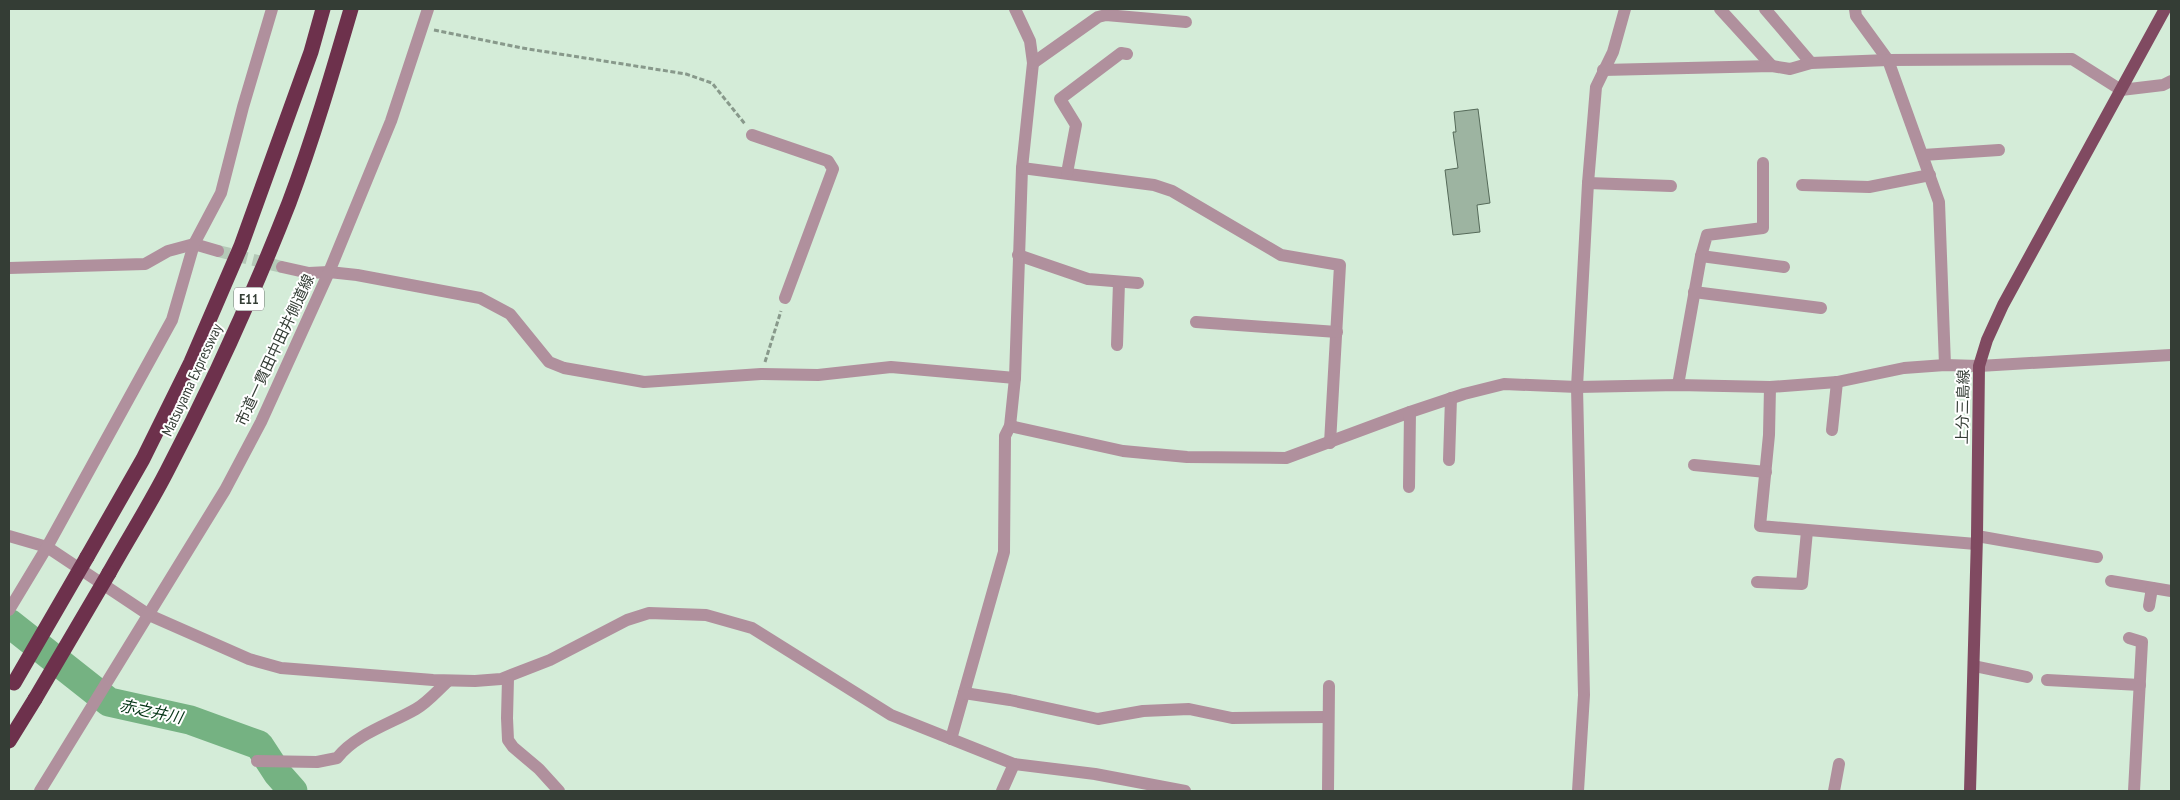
<svg xmlns="http://www.w3.org/2000/svg" width="2180" height="800" viewBox="0 0 2180 800" font-family="'PT Sans Narrow','Noto Sans JP',sans-serif">
<rect width="100%" height="100%" fill="#d4ecd8"/>
<g fill="none" stroke-linecap="round" stroke-linejoin="round">
<polyline stroke="#75b282" stroke-width="29" points="9,623 109,702 190,720 259,745 278,774 293,791"/>
</g>
<polygon fill="#9db4a1" stroke="#556a59" points="1478,109 1490,203 1477,205 1480,232 1453,235 1445,170 1458,168 1453,132 1456,132 1454,112"/>
<g fill="none" stroke-linecap="round" stroke-linejoin="round">
<polyline stroke="#b4c9b7" stroke-width="12" stroke-dasharray="12 6" stroke-linecap="butt" points="218,251 282,267"/>
<g stroke="#88998b" stroke-width="3" stroke-dasharray="5 2.5" stroke-linecap="butt">
<polyline points="434,30 522,48 686,74 712,83 745,124"/>
<polyline points="765,362 781,311"/>
</g>
<g stroke="#b0909d" stroke-width="12">
<polyline points="1015,9 1030,41 1033,63 1022,168 1015,378"/>
<polyline points="1720,9 1772,66"/>
<polyline points="1765,9 1811,63"/>
<polyline points="1855,9 1856,16 1888,60 1939,202 1945,365"/>
<polyline points="1033,63 1098,17 1106,15 1186,22"/>
<polyline points="1603,70 1772,66 1790,69 1811,63 1888,60 2072,59 2121,90 2163,85 2171,81"/>
<polyline points="752,135 828,161 833,169 785,298"/>
<polyline points="1923,155 1999,150"/>
<polyline points="1022,168 1154,185 1172,191 1281,255 1340,265 1330,443"/>
<polyline points="1067,173 1076,125 1060,99 1121,53 1127,54"/>
<polyline points="1588,183 1671,186"/>
<polyline points="1802,185 1869,187 1930,175"/>
<polyline points="1018,255 1088,279 1138,283"/>
<polyline points="1701,256 1707,235 1763,228 1763,163"/>
<polyline points="282,267 309,273 329,272 357,275 480,298 510,314 549,362 564,368 644,382 761,374 818,375 891,367 1015,378 1010,426 1005,436 1004,552 951,739"/>
<polyline points="9,268 145,264 168,251 194,244 218,251"/>
<polyline points="1694,292 1821,308"/>
<polyline points="1196,322 1337,332"/>
<polyline points="1117,345 1119,282"/>
<polyline points="1678,385 1701,256 1784,267"/>
<polyline points="1770,387 1769,435 1760,526 1976,544"/>
<polyline points="1010,426 1123,451 1187,457 1286,458 1410,412 1464,394 1504,384 1577,387 1678,385 1770,387 1837,382 1904,368 1945,365 1979,366 2171,355"/>
<polyline points="1832,430 1837,382"/>
<polyline points="1449,460 1451,398"/>
<polyline points="1694,465 1766,472"/>
<polyline points="1409,487 1410,412"/>
<polyline points="9,536 47,547 149,615 249,659 281,668 433,680 475,681 501,679 550,660 627,620 649,613 706,615 752,628 891,715 1014,764 1095,774 1185,791"/>
<polyline points="1977,536 2097,557"/>
<polyline points="2111,581 2171,591"/>
<polyline points="1757,582 1802,584 1807,531"/>
<polyline points="2149,606 2152,588"/>
<polyline points="9,610 47,547 172,320 194,244 221,193 243,107 272,9"/>
<polyline points="2129,638 2142,642 2134,791"/>
<polyline points="1974,666 2027,677"/>
<polyline points="508,678 507,718 508,740 513,747 539,769 559,791"/>
<polyline points="2047,680 2140,685"/>
<polyline points="964,693 1010,700 1098,719 1143,711 1189,709 1232,718 1328,717"/>
<path d="M257,761L317,762L337,758C356,734 390,724 416,709C428,702 438,690 448,681"/>
<polyline points="40,791 225,490 261,422 329,272 391,121 428,9"/>
<polyline points="1002,791 1014,764"/>
<polyline points="1328,791 1329,686"/>
<polyline points="1578,791 1584,695 1577,387 1588,183 1596,87 1613,52 1625,9"/>
<polyline points="1834,791 1839,764"/>
</g>
<polyline stroke="#804a61" stroke-width="12" points="1970,791 1977,536 1979,366 1987,340 2003,305 2165,9"/>
<g stroke="#6d314c" stroke-width="15">
<polyline points="87,557 143,459 191,362 241,246 311,52 323,9"/>
<path d="M109,573C128,539 149,506 167,471C212,385 253,295 289,203C313,139 332,74 351,9"/>
<polyline points="9,741 35,699"/>
</g>
<g stroke="#6d314c" stroke-width="15">
<polyline points="14,683 87,557"/>
<polyline points="35,699 109,573"/>
</g>
</g>
<g text-anchor="middle" stroke-width="4" stroke-linejoin="round" paint-order="stroke">
<rect fill="#fff" stroke="#717772" stroke-width="1" x="234" y="287.5" width="30" height="23" rx="4"/>
<g font-size="14" font-weight="bold" fill="#343d35">
<text x="249" y="304">E11</text>
</g>
<g font-size="15" fill="#343d35" stroke="#fff">
<text transform="translate(275 350) rotate(-65)" y="5">市道一貫田中田井側道線</text>
<text transform="translate(192 380) rotate(-65)" y="5">Matsuyama Expressway</text>
<text transform="translate(1963 407) rotate(-89)" y="5">上分三島線</text>
</g>
<g font-size="16" font-style="italic" fill="#043415" stroke="#fff">
<text transform="translate(151 711) rotate(12)" y="6">赤之井川</text>
</g>
</g>
<rect width="2180" height="800" fill="none" stroke="#343d35" stroke-width="20"/>
</svg>
